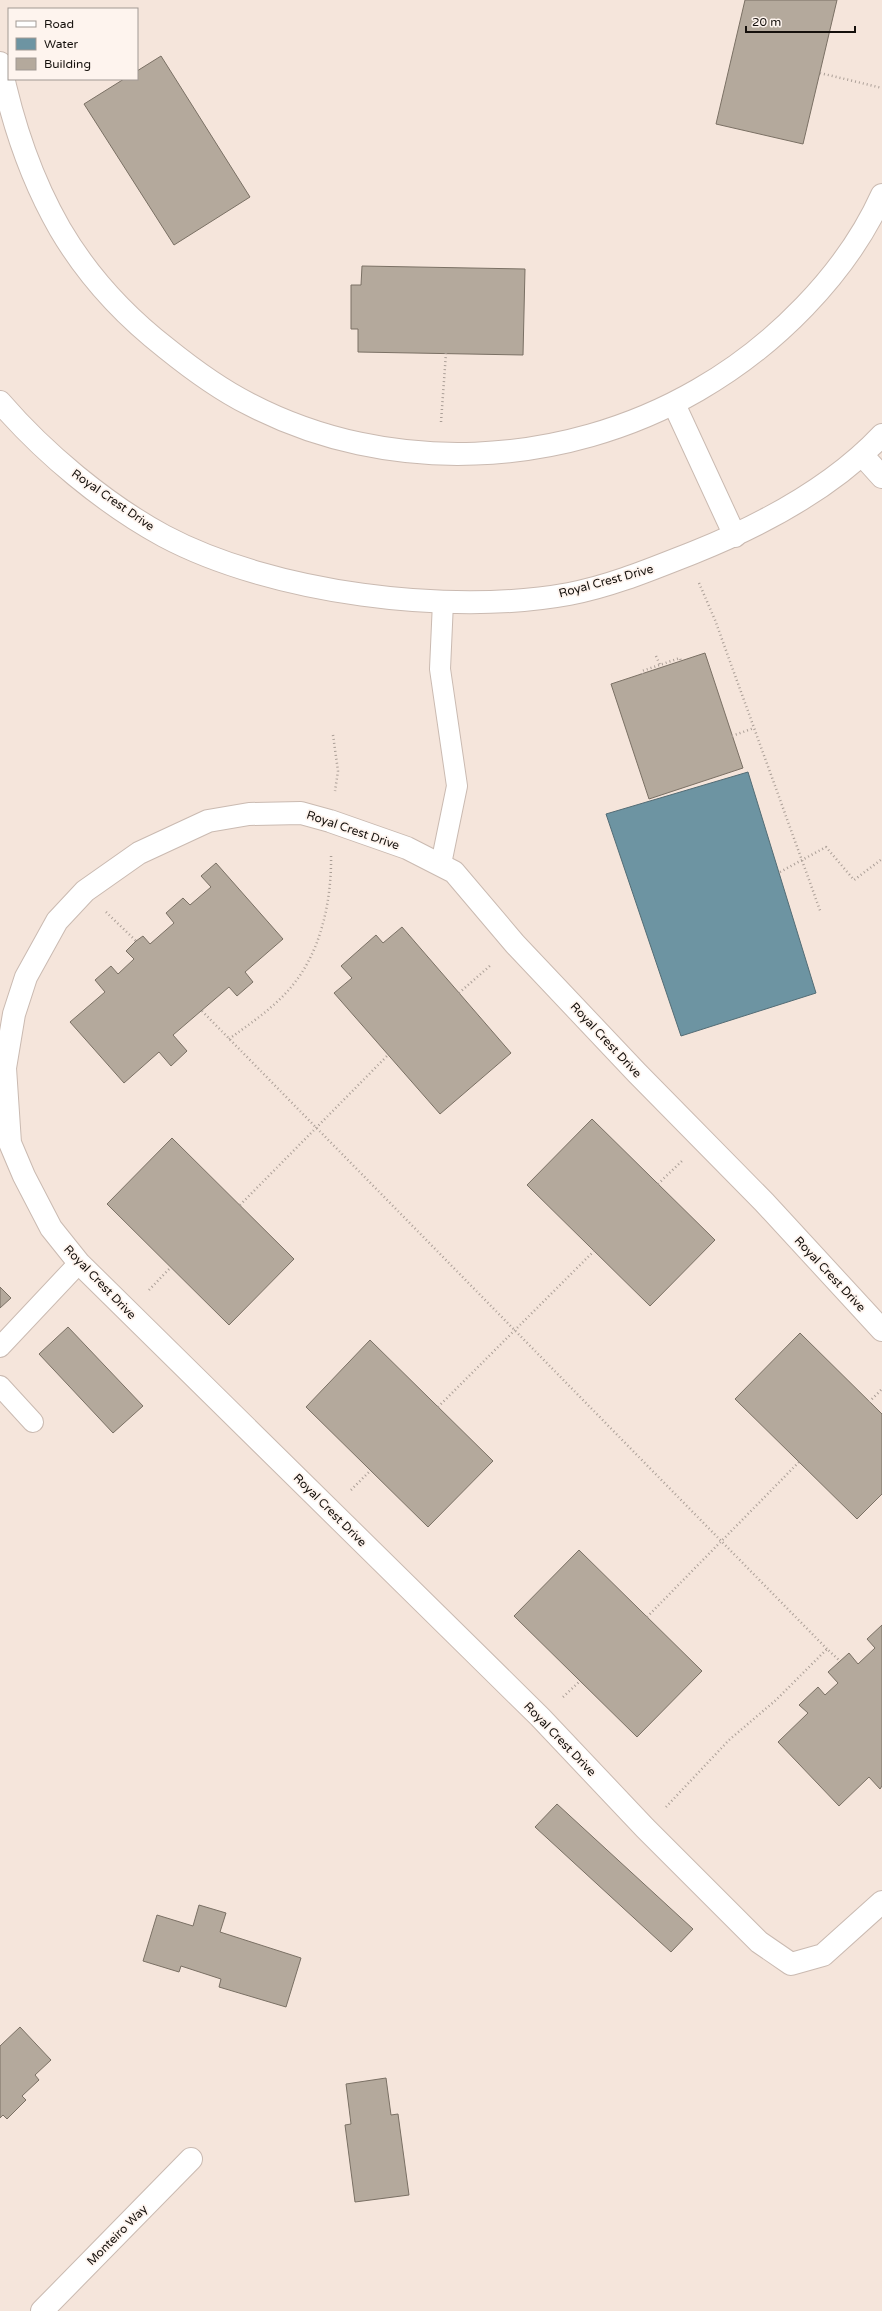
<svg xmlns="http://www.w3.org/2000/svg" width="882" height="2311" viewBox="0 0 882 2311" font-family="'Varela Round',sans-serif">
<rect width="100%" height="100%" fill="#f5e5db"/>
<polygon fill="#6d94a2" stroke="#536c75" points="748,772 816,993 681,1036 606,814"/>
<g fill="#b4a99c" stroke="#7a7064">
<polygon points="745,0 837,0 803,144 716,124"/>
<polygon points="161,56 250,197 174,245 84,104 124,79 137,79 137,71"/>
<polygon points="362,266 525,269 523,355 358,352 358,329 351,329 351,285 361,285"/>
<polygon points="705,653 743,768 649,799 611,684"/>
<polygon points="216,863 283,939 245,972 253,982 237,996 229,987 173,1035 187,1051 171,1066 159,1052 124,1083 70,1022 105,992 95,980 111,966 118,974 134,959 126,951 136,941 143,936 150,944 174,923 166,913 183,898 190,905 211,887 201,876"/>
<polygon points="402,927 511,1053 440,1114 334,993 352,978 341,966 376,935 383,943"/>
<polygon points="592,1119 715,1240 650,1306 527,1185"/>
<polygon points="172,1138 294,1259 229,1325 107,1204"/>
<polygon points="0,1287 11,1298 0,1308"/>
<polygon points="68,1327 143,1406 113,1433 39,1354"/>
<polygon points="800,1333 882,1414 882,1494 857,1519 735,1399"/>
<polygon points="370,1340 493,1461 428,1527 306,1407"/>
<polygon points="579,1550 702,1671 637,1737 514,1616"/>
<polygon points="882,1625 882,1786 880,1789 869,1777 839,1806 778,1742 808,1713 799,1705 818,1687 825,1695 838,1683 828,1672 849,1653 858,1664 875,1648 867,1639"/>
<polygon points="557,1804 693,1929 671,1952 535,1827"/>
<polygon points="199,1905 226,1913 220,1932 301,1958 286,2007 219,1987 221,1979 181,1966 179,1972 143,1961 157,1915 193,1926"/>
<polygon points="20,2027 51,2060 35,2075 39,2080 22,2096 26,2100 7,2119 3,2115 0,2118 0,2046"/>
<polygon points="386,2078 391,2115 398,2114 409,2195 355,2202 345,2125 351,2124 346,2084"/>
</g>
<g fill="none" stroke-linecap="round" stroke-linejoin="round">
<defs>
<g id="service">
<polyline points="441,864 457,786 440,669 443,602"/>
<polyline points="0,1347 79,1263"/>
<polyline points="0,1386 33,1422"/>
</g>
<g id="minor">
<path d="M0,63C12,122 30,177 60,229C87,275 125,316 166,348C192,369 219,389 249,404C389,477 563,468 698,390C773,347 846,275 882,195"/>
<path d="M0,402C44,453 105,504 164,536C271,593 450,616 569,594C612,586 654,568 695,552C762,525 832,488 882,435"/>
<polyline points="674,404 735,536"/>
<polyline points="863,456 882,477"/>
<polyline points="882,1330 764,1202 637,1073 515,944 454,872 407,848 330,821 301,813 249,814 208,821 139,853 85,891 57,921 26,977 14,1014 5,1068 10,1143 24,1176 51,1228 79,1263 540,1717 645,1828 759,1942 791,1964 823,1955 882,1902"/>
<polyline points="42,2311 191,2159"/>
</g>
</defs>
<use href="#service" stroke="#cabab1" stroke-width="22"/>
<use href="#minor" stroke="#cabab1" stroke-width="24"/>
<g stroke="#ab9f97" stroke-width="2.5" stroke-dasharray="1 3" stroke-linecap="butt">
<polyline points="820,73 882,88"/>
<polyline points="441,422 446,353"/>
<polyline points="699,583 715,620 821,913"/>
<polyline points="656,656 660,665"/>
<polyline points="642,674 642,671 680,658 681,661"/>
<polyline points="333,735 338,771 335,791"/>
<polyline points="732,736 754,728"/>
<polyline points="780,872 826,847 854,880 882,859"/>
<polyline points="106,912 136,941"/>
<polyline points="459,993 492,964"/>
<polyline points="202,1011 827,1649"/>
<path d="M229,1039C251,1023 275,1007 292,986C322,950 332,898 331,853"/>
<polyline points="658,1184 682,1161"/>
<polyline points="240,1205 388,1055"/>
<polyline points="149,1290 171,1267"/>
<polyline points="869,1402 882,1389"/>
<polyline points="438,1407 594,1251"/>
<polyline points="351,1490 371,1470"/>
<polyline points="647,1617 799,1462"/>
<polyline points="563,1697 580,1681"/>
<polyline points="666,1807 729,1740 776,1700 827,1649 840,1661"/>
</g>
<use href="#service" stroke="#fff" stroke-width="20"/>
<use href="#minor" stroke="#fff" stroke-width="22"/>
</g>
<g text-anchor="middle" stroke-width="3.5" stroke-linejoin="round" paint-order="stroke">
<g font-size="12" fill="#15100c" stroke="#fef4ee">
<text transform="translate(113 500) rotate(35)" y="4">Royal Crest Drive</text>
<text transform="translate(606 581) rotate(-15)" y="4">Royal Crest Drive</text>
<text transform="translate(353 830) rotate(19)" y="4">Royal Crest Drive</text>
<text transform="translate(606 1040) rotate(47)" y="4">Royal Crest Drive</text>
<text transform="translate(830 1274) rotate(47)" y="4">Royal Crest Drive</text>
<text transform="translate(100 1282) rotate(46)" y="4">Royal Crest Drive</text>
<text transform="translate(330 1510) rotate(45)" y="4">Royal Crest Drive</text>
<text transform="translate(560 1739) rotate(46)" y="4">Royal Crest Drive</text>
<text transform="translate(117 2235) rotate(-45)" y="4">Monteiro Way</text>
</g>
</g>
<rect x="8" y="8" width="130" height="72" fill="#fef4ee" stroke="#a19994"/>
<rect x="16" y="21" width="20" height="6" fill="#ffffff" stroke="#a19994"/>
<text x="44" y="28" font-size="12" fill="#15100c">Road</text>
<rect x="16" y="38" width="20" height="12" fill="#6d94a2" stroke="#a19994"/>
<text x="44" y="48" font-size="12" fill="#15100c">Water</text>
<rect x="16" y="58" width="20" height="12" fill="#b4a99c" stroke="#a19994"/>
<text x="44" y="68" font-size="12" fill="#15100c">Building</text>
<path d="M746 26v6h109v-6" fill="none" stroke="#15100c" stroke-width="2"/>
<text x="752" y="26" font-size="12" fill="#15100c" stroke="#fef4ee" stroke-width="3" paint-order="stroke">20 m</text>
</svg>
